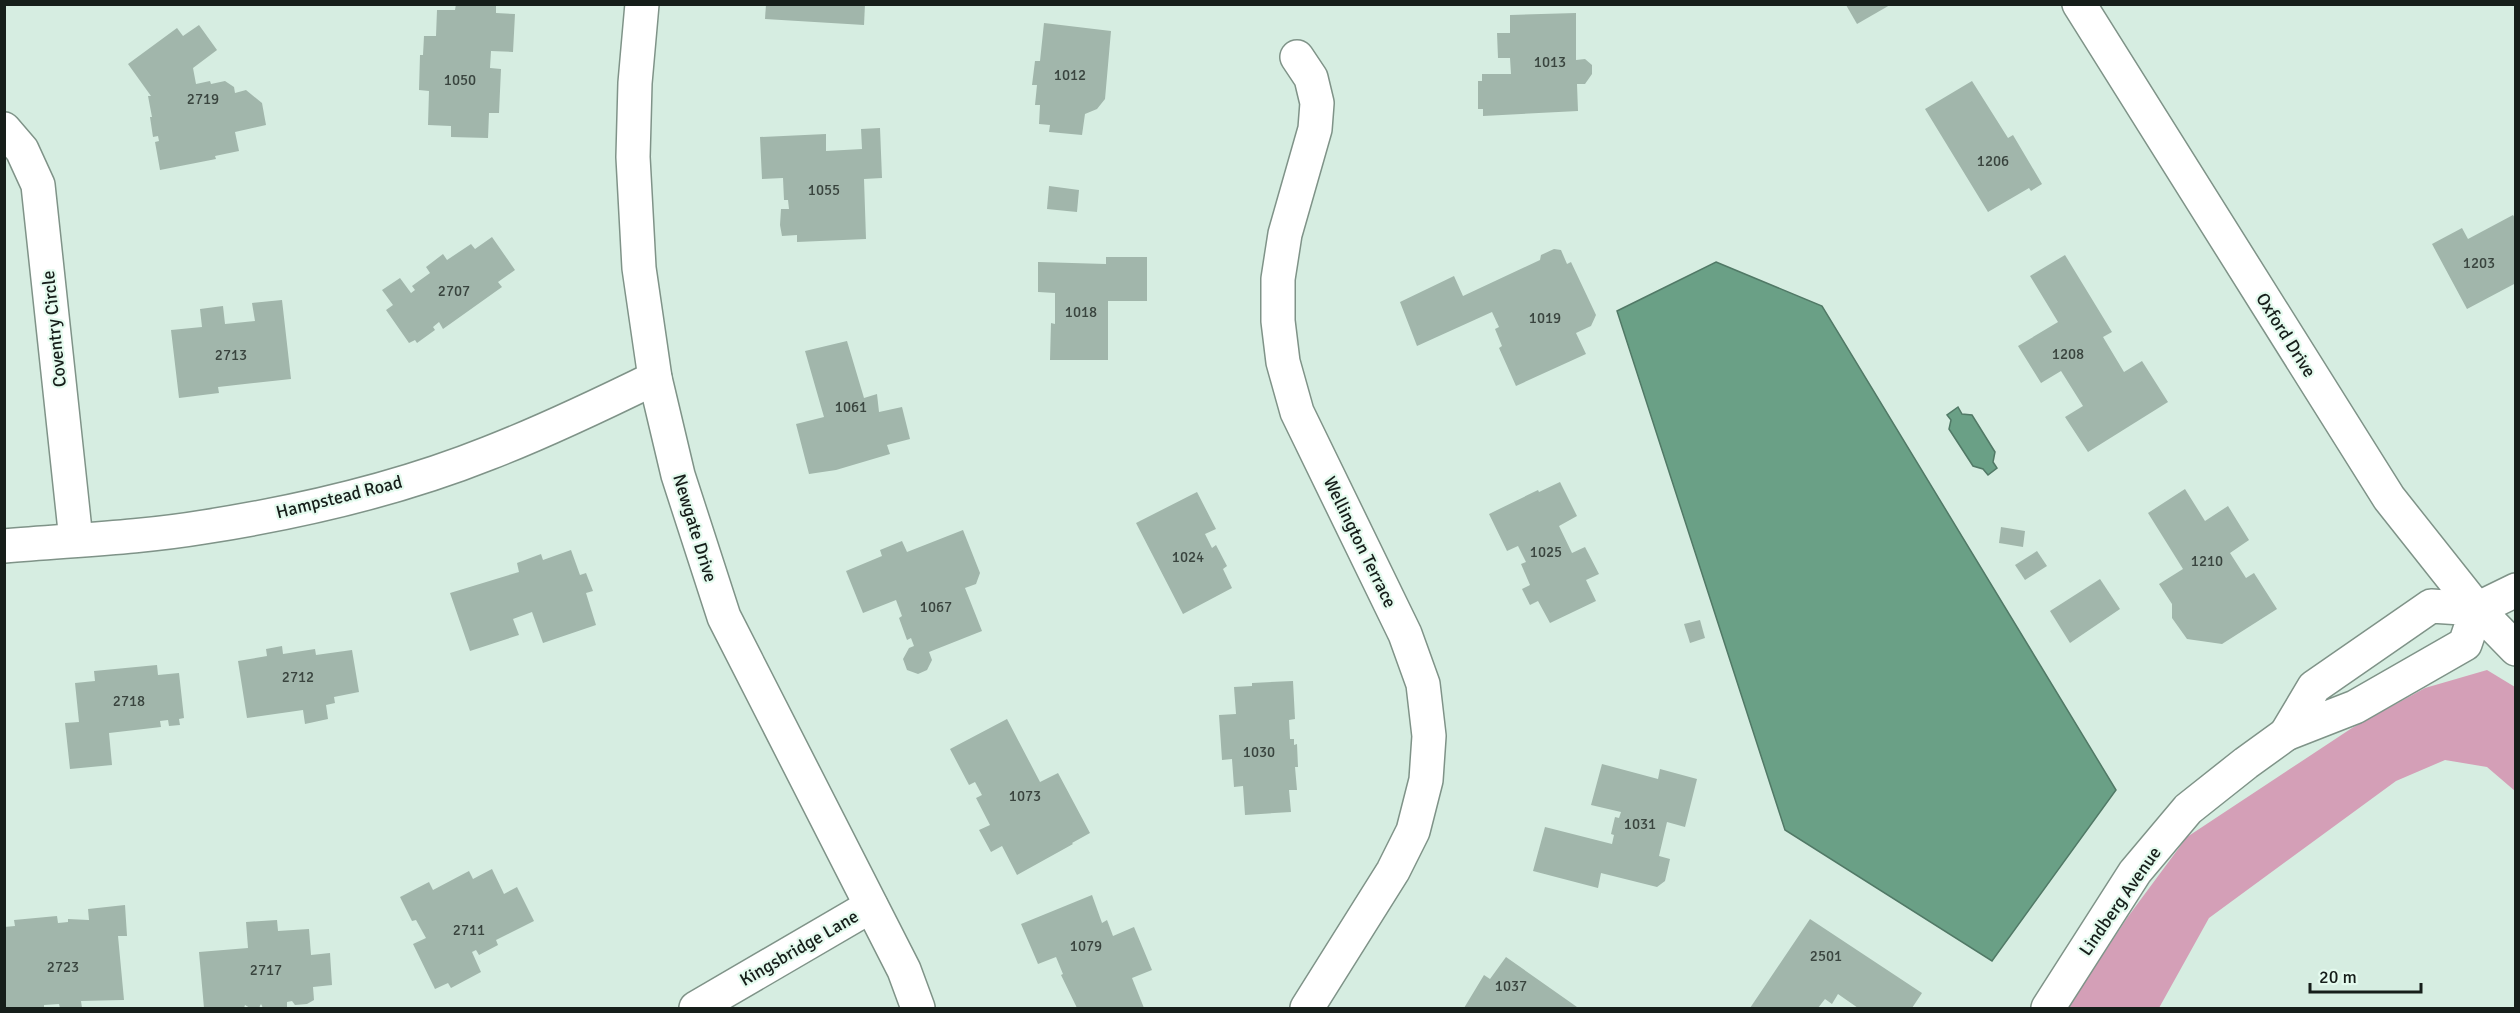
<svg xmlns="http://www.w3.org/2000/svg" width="2520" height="1013" viewBox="0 0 2520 1013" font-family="Signika,sans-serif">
<rect width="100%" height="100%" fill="#d6ede1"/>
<polygon fill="#d49fb7" points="2487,670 2515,687 2515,791 2487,767 2445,760 2396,781 2209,918 2159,1008 2068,1008 2127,918 2187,837 2352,728 2425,688"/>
<g fill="#6aa086" stroke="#517966" stroke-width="1.5">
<polygon points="1716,262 1822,306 2116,790 1992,961 1785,830 1617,311"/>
<polygon points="1958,407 1962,414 1972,415 1995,452 1993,462 1997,468 1988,475 1983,469 1973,466 1949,429 1951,420 1947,415"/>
</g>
<g fill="#a1b6ab">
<polygon points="456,4 496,6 496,13 515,14 513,52 491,51 490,68 501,69 499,113 489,113 488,138 451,137 451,126 428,125 429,91 419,90 420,55 423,55 424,36 436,36 437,10 455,10"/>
<polygon points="766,4 865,4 864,25 765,19"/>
<polygon points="1846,5 1890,5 1857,24"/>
<polygon points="1576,13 1576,60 1585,59 1592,65 1592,74 1585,84 1577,84 1578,111 1483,116 1483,109 1478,109 1478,81 1482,81 1482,74 1511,74 1510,58 1498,58 1497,33 1510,33 1510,15"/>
<polygon points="1044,23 1111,31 1105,99 1097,109 1085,114 1082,135 1049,132 1050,125 1039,124 1040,105 1035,105 1037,85 1032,85 1035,61 1040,61"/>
<polygon points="199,25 217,50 193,68 196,84 210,81 211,84 225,81 234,87 235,93 246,90 262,103 266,125 235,132 239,151 215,156 216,159 160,170 155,142 159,141 158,136 153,137 150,117 152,117 148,96 151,96 128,64 177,28 183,36"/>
<polygon points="1972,81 2008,138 2013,135 2042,184 2031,191 2029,188 1988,212 1925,109"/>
<polygon points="880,128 882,178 864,179 866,239 797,242 797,235 782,236 780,225 781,209 789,209 788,200 784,200 783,178 762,179 760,137 826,134 826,151 862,149 861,129"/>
<polygon points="1049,186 1079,190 1077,212 1047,209"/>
<polygon points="2513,215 2516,220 2516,283 2467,309 2432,244 2462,228 2468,239"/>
<polygon points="492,237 515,270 498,282 502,287 443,329 439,322 433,327 435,330 417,343 415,340 409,343 386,310 393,305 382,290 400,278 411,293 415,290 412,286 430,273 426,267 443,254 447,260 471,244 475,249"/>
<polygon points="1554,249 1561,250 1567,264 1571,262 1596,315 1591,326 1576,333 1586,354 1516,386 1499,348 1502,346 1495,329 1499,327 1492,312 1417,346 1400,302 1454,276 1463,296 1540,260 1541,255"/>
<polygon points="2065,255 2112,332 2103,337 2124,372 2142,361 2168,402 2088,452 2065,417 2083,406 2061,371 2041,383 2018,346 2058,322 2030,276"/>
<polygon points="1106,257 1147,257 1147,301 1108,301 1108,360 1050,360 1051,323 1055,324 1055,293 1038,292 1038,262 1106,264"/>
<polygon points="282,300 291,379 218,387 219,393 179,398 171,330 202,327 200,309 223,306 225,324 255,321 252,303"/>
<polygon points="847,341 864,398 877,394 879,412 902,407 910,439 887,445 890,454 836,470 809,474 796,424 824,417 805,351"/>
<polygon points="1560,482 1577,516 1559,526 1572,553 1585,547 1599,574 1586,580 1596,601 1550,623 1538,601 1530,605 1522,589 1530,585 1521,564 1526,562 1518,546 1507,551 1489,514 1538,490 1539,492"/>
<polygon points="2185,489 2205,521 2228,506 2249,540 2230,553 2246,578 2254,573 2277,609 2222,644 2187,639 2172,618 2172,604 2159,584 2183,569 2148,513"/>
<polygon points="1197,492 1216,529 1205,534 1212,548 1216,545 1227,566 1223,569 1232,588 1183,614 1136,523"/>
<polygon points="2001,527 2025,531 2023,547 1999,543"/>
<polygon points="963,530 980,573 976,584 965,588 982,631 929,652 932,660 927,670 918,674 907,670 903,659 909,648 914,646 911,638 907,640 899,618 902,616 896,600 863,613 846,571 882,556 880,550 902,541 907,552"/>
<polygon points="571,550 580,575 586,573 593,591 586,593 596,625 543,643 532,612 513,619 519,635 470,651 450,593 519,572 517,563 541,554 543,560"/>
<polygon points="2037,551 2047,566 2025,580 2015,565"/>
<polygon points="2100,579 2120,609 2070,643 2050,611"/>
<polygon points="1700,620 1705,638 1690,643 1684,624"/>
<polygon points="282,646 283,654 315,649 316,655 352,650 359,692 334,697 335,703 326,705 328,719 305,724 303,710 247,718 238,661 267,656 266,649"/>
<polygon points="157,665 158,675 179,673 184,718 179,719 180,725 169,726 168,720 160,721 161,727 109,733 112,765 70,769 65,723 79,722 75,683 95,681 94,671"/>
<polygon points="1293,681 1295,719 1289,720 1290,739 1294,739 1294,745 1297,744 1298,767 1295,767 1297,790 1289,790 1291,812 1245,815 1243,786 1234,787 1232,759 1222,760 1219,715 1236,714 1234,687 1252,686 1252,683"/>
<polygon points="1007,719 1040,782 1058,773 1090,833 1072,843 1073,844 1017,875 1002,846 991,852 979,830 990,825 976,798 982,795 975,782 969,785 950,749"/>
<polygon points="1602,764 1658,779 1660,769 1697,779 1685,827 1667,822 1659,856 1670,859 1665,881 1657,887 1601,873 1598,888 1533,871 1545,827 1612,844 1614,835 1611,834 1615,817 1619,818 1621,812 1591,805"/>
<polygon points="492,869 504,894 517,887 534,921 496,940 498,945 479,955 476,950 472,952 481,972 451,988 448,983 435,989 413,944 426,938 416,920 412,921 400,897 429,882 433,890 469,871 473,879"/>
<polygon points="1092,895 1102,923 1107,920 1113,936 1134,927 1152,970 1132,978 1144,1008 1077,1008 1061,975 1063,974 1056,957 1038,964 1021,924"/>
<polygon points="125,905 127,936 118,936 124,1000 81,1001 82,1008 60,1008 59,1004 44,1005 44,1008 4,1008 4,927 15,926 14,920 57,916 58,923 68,922 68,919 89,920 88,909"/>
<polygon points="1810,919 1922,993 1912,1008 1858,1008 1838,994 1832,1004 1825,999 1818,1008 1750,1008"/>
<polygon points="277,920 278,931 309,929 311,955 330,953 332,985 313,987 314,1000 307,1004 295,1005 292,1001 287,1002 287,1008 263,1008 261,1004 259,1008 250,1008 245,1005 244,1008 204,1008 199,952 248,948 246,922"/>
<polygon points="1506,957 1577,1007 1576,1008 1464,1008 1484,975 1490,979"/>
</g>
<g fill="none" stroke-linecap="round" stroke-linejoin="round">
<defs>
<g id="minor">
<polyline points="642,4 635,83 633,157 639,268 655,378 678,475 724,617 904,970 918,1008"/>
<polyline points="1297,57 1311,78 1317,103 1315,129 1285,234 1278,279 1278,321 1283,362 1297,412 1405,634 1423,684 1429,736 1426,780 1413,831 1393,871 1307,1008"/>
<polyline points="4,129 22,150 38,185 76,540"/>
<path d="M4,546C71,540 138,538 204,527C300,512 399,489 489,453C546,431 600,405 655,378"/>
<polyline points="2477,609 2516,590"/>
<polyline points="696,1008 871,906"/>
</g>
<g id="tertiary">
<polygon points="2431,606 2477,609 2465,644 2355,707 2286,734 2314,687"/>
<polyline points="2048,1008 2135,872 2188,809 2246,763 2286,734"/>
</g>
<polyline id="secondary" points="2079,4 2389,498 2477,609 2516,649"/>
</defs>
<use href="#minor" stroke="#7f9388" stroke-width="36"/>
<use href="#tertiary" stroke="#7f9388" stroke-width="36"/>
<use href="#secondary" stroke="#7f9388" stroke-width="36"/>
<use href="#minor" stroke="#fff" stroke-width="33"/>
<use href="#tertiary" stroke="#fff" stroke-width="33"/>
<use href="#secondary" stroke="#fff" stroke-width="33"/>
</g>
<g text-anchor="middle" stroke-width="4.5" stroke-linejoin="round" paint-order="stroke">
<g font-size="15" fill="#39443e">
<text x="1550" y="67">1013</text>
<text x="1070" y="80">1012</text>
<text x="460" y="85">1050</text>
<text x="203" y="104">2719</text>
<text x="1993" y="166">1206</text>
<text x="824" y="195">1055</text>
<text x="2479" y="268">1203</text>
<text x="454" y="296">2707</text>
<text x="1081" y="317">1018</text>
<text x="1545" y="323">1019</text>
<text x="2068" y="359">1208</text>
<text x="231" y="360">2713</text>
<text x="851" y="412">1061</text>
<text x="1546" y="557">1025</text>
<text x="1188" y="562">1024</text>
<text x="2207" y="566">1210</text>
<text x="936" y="612">1067</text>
<text x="298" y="682">2712</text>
<text x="129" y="706">2718</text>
<text x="1259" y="757">1030</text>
<text x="1025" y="801">1073</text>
<text x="1640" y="829">1031</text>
<text x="469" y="935">2711</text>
<text x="1086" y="951">1079</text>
<text x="1826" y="961">2501</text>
<text x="63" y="972">2723</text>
<text x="266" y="975">2717</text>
<text x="1511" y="991">1037</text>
</g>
<g font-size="18" fill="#161e1a" stroke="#e4faee">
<text transform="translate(54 329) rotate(-96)" y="6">Coventry Circle</text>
<text transform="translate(2286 335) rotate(58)" y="6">Oxford Drive</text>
<text transform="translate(339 497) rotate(-14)" y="6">Hampstead Road</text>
<text transform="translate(695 528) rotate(73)" y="6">Newgate Drive</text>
<text transform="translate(1360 542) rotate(64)" y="6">Wellington Terrace</text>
<text transform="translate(2120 901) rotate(-55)" y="6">Lindberg Avenue</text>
<text transform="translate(799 948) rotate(-30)" y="6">Kingsbridge Lane</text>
</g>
</g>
<rect width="2520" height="1013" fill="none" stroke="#161e1a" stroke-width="12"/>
<path d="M2310 983v9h111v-9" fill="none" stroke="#161e1a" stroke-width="3"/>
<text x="2319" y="983" font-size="18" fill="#161e1a" stroke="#e4faee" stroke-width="4.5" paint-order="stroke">20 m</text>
</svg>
